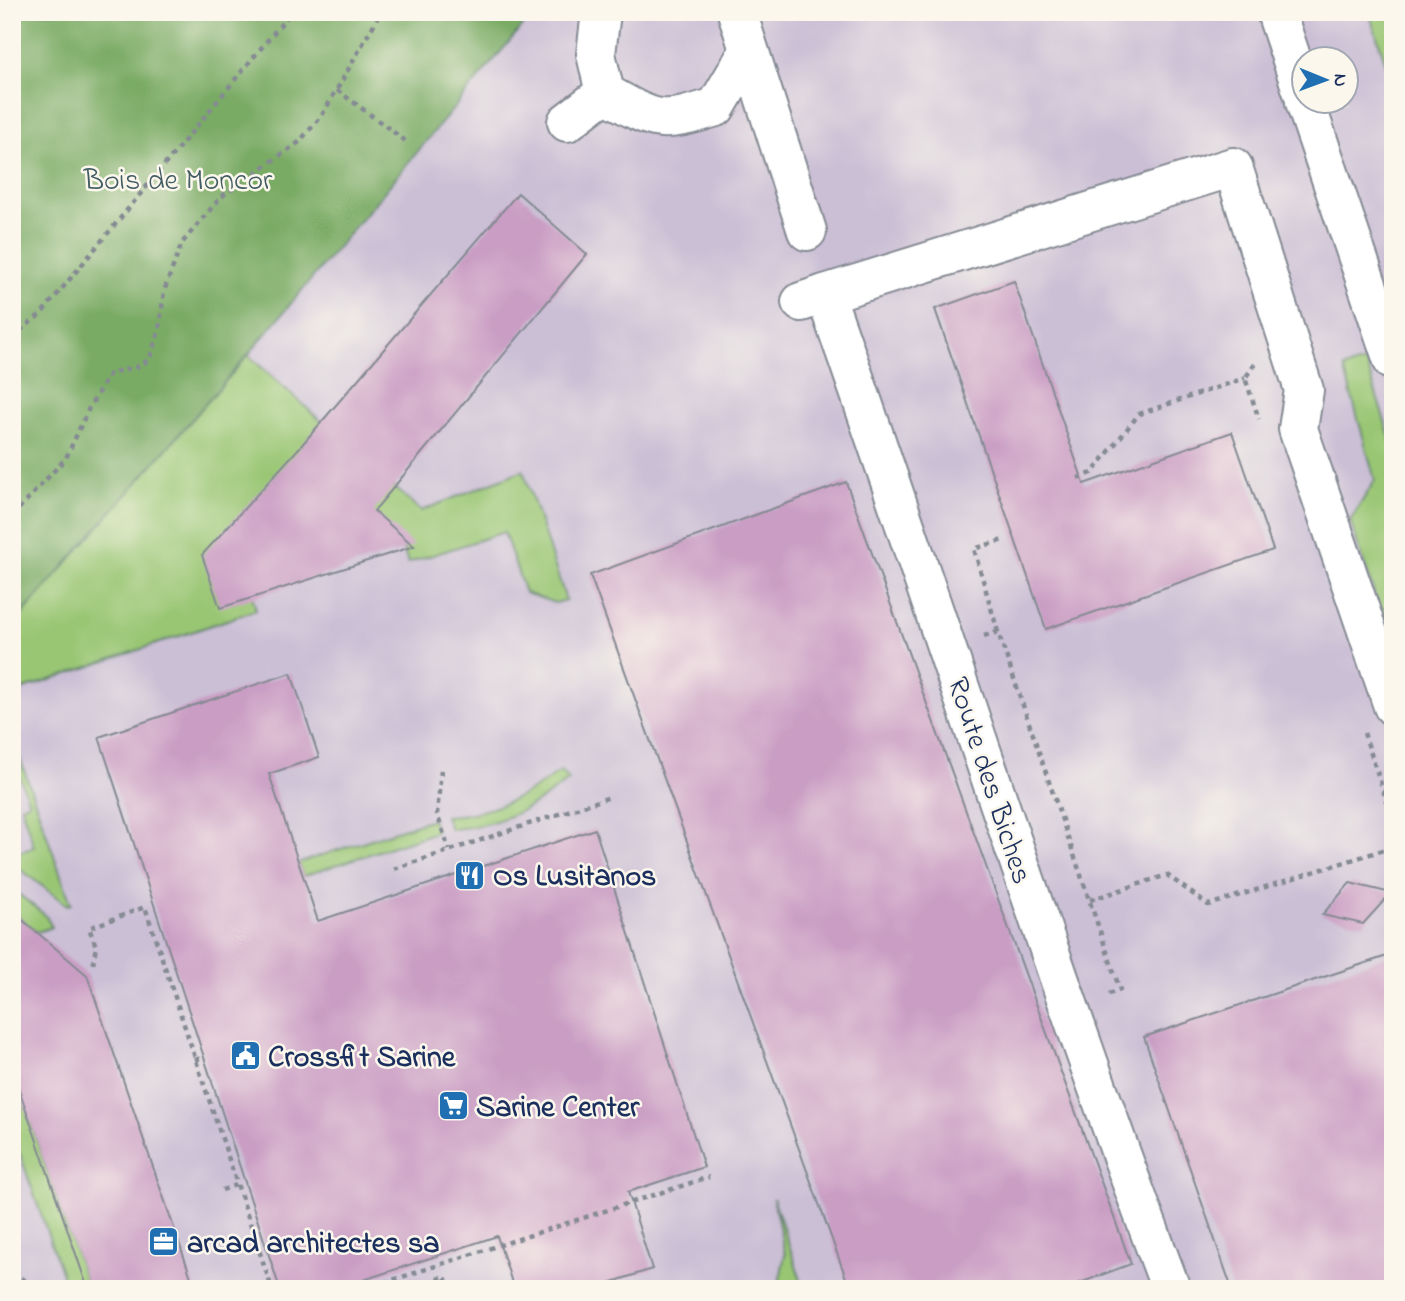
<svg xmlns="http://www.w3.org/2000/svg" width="1405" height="1301" viewBox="0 0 1405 1301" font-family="'Indie Flower',sans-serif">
<rect width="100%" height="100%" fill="#fbf7ec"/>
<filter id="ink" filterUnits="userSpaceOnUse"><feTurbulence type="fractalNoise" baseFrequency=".0143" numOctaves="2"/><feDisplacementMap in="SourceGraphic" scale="14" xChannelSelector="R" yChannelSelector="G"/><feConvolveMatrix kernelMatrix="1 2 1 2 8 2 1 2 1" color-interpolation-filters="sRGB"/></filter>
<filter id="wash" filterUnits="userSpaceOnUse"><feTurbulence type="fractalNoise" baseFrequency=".00686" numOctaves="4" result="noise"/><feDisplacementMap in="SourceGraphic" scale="28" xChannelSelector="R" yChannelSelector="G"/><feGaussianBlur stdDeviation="1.57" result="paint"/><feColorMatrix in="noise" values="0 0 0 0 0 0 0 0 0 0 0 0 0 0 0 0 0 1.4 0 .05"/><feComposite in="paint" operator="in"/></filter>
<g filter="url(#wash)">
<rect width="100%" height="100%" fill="#efe5c8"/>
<path fill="#cbbfd5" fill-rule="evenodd" d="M534,12H1393V1289H12V626L248,355ZM1304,60H1346V102H1304Z"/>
<g fill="#99c673" stroke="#5a7a68" stroke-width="2">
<polygon points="1369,12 1393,12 1393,85"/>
<polygon points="248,355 421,511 523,470 566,600 555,603 525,593 504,532 408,563 399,537 250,587 256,610 12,693 12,626"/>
<polygon points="1366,362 1393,447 1393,649 1350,521 1375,480 1344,368"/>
<polygon points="12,736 71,904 67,905 12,863 12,855 34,847 21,806 29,802 18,773 12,774"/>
<path d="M561,771L569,780C532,809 497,827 450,829L445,816C490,815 525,797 561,771Z"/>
<polygon points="432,819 436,832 303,876 298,863"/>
<polygon points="12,889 45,915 52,927 37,932 12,911"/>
<polygon points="12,1069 88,1289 67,1289 12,1131"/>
<polygon points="773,1198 804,1289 778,1289 785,1254"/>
</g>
<polygon fill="#7aab65" stroke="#4a6d62" stroke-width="2" points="12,12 534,12 248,355 12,626"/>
<g id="blocks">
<g fill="#ca9ec4">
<polygon points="518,193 587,254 374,511 414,546 220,608 202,555 300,447"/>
<polygon points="1014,281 1084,484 1232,432 1273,550 1046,629 935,309"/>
<polygon points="846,482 1131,1264 1064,1289 850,1289 590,575"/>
<polygon points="291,673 319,757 269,774 318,921 595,829 704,1167 628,1192 652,1269 591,1289 514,1289 497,1236 336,1289 280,1289 99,737"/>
<polygon points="1350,883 1391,893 1363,924 1322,915"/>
<polygon points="12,911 87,975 195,1289 88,1289 12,1069"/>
<polygon points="1393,954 1393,1289 1232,1289 1144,1037"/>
</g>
</g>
</g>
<g filter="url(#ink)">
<use href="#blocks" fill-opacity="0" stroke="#858a93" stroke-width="2"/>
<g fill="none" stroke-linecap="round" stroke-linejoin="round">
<defs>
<g id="minor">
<path d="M601,12L596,54L605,93C657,122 658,125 716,107L749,51"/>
<polyline points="737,12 807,231"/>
<polyline points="1276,12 1304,96"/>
<polyline points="1305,102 1393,361"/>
<polyline points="567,122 605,93"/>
<polyline points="825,294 1233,167 1304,390 1298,429 1393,706"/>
<path d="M801,302L825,294C942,625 1047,960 1171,1289"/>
</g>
</defs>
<use href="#minor" stroke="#858a93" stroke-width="42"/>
<g stroke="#858a93" stroke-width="4.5" stroke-dasharray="5 5" stroke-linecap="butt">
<polyline points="337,90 407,142"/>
<polyline points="12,337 41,314 291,12"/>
<polyline points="1255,364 1245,378 1259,419"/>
<polyline points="1078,478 1092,473 1139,414 1245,378"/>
<polyline points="12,516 66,458 89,408 110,373 140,366 150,358 159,331 164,291 182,243 221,197 298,143 321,117 381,12"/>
<polyline points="998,632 974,549 1003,540"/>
<polyline points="984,636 998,632 1120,990 1106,995"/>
<polyline points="1364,733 1393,820"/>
<polyline points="441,770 437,814 449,850"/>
<polyline points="394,869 610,797"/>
<polyline points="1090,900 1167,875 1208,905 1393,847"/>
<polyline points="93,964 96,946 89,928 145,907 272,1289"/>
<polyline points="195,1060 204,1057"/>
<polyline points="222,1190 236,1185"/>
<polyline points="21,1278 41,1289"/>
<polyline points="365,1289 709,1177"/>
<polyline points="409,1289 445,1276 448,1287"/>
</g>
<use href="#minor" stroke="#fff" stroke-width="38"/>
</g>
</g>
<defs>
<symbol id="restaurant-square" viewBox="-11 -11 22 22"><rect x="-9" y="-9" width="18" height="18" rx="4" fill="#1f6fb2" stroke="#fbf7ec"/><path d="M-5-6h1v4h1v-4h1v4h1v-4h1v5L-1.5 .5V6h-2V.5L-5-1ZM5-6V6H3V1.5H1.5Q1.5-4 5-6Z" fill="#fff"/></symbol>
<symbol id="civic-square" viewBox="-11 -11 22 22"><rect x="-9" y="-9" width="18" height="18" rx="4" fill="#1f6fb2" stroke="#fbf7ec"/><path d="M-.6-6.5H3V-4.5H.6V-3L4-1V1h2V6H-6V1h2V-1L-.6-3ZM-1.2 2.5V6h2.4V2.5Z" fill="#fff"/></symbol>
<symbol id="supermarket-square" viewBox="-11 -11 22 22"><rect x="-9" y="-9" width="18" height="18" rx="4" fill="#1f6fb2" stroke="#fbf7ec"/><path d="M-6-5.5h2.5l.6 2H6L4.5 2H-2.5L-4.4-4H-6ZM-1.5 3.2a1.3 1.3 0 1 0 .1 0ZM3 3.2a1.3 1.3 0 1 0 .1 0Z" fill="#fff"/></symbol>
<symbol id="office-square" viewBox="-11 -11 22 22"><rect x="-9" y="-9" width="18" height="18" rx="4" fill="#1f6fb2" stroke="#fbf7ec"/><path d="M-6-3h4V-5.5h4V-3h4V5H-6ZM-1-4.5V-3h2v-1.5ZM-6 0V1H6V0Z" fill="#fff"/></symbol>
</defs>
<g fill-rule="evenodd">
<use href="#restaurant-square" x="452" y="858" width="35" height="35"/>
<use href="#civic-square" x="228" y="1038" width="35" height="35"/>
<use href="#supermarket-square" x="436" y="1088" width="35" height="35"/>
<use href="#office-square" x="146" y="1224" width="35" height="35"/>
</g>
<g text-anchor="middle" stroke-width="5" stroke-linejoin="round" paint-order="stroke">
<g font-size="30" fill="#415c64" stroke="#fbf7ec">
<text x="178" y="189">Bois de Moncor</text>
</g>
<g font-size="30" fill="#1b2f5e" stroke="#fbf7ec">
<text transform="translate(991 780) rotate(72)" y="10">Route des Biches</text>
</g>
<g font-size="30" font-weight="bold" fill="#1b2f5e" stroke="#fbf7ec" text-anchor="start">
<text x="493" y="885">Os Lusitanos</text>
<text x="268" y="1066">Crossfit Sarine</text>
<text x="476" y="1116">Sarine Center</text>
<text x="187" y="1252">arcad architectes sa</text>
</g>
</g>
<rect width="1405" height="1301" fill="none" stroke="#fbf7ec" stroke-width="42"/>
<g transform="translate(1325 80) rotate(91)"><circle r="33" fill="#fbf7ec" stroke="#a1a7b3" stroke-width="2"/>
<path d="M0-5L12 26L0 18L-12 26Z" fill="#1f6fb2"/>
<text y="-10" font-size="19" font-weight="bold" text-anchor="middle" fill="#1b2f5e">N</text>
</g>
</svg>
